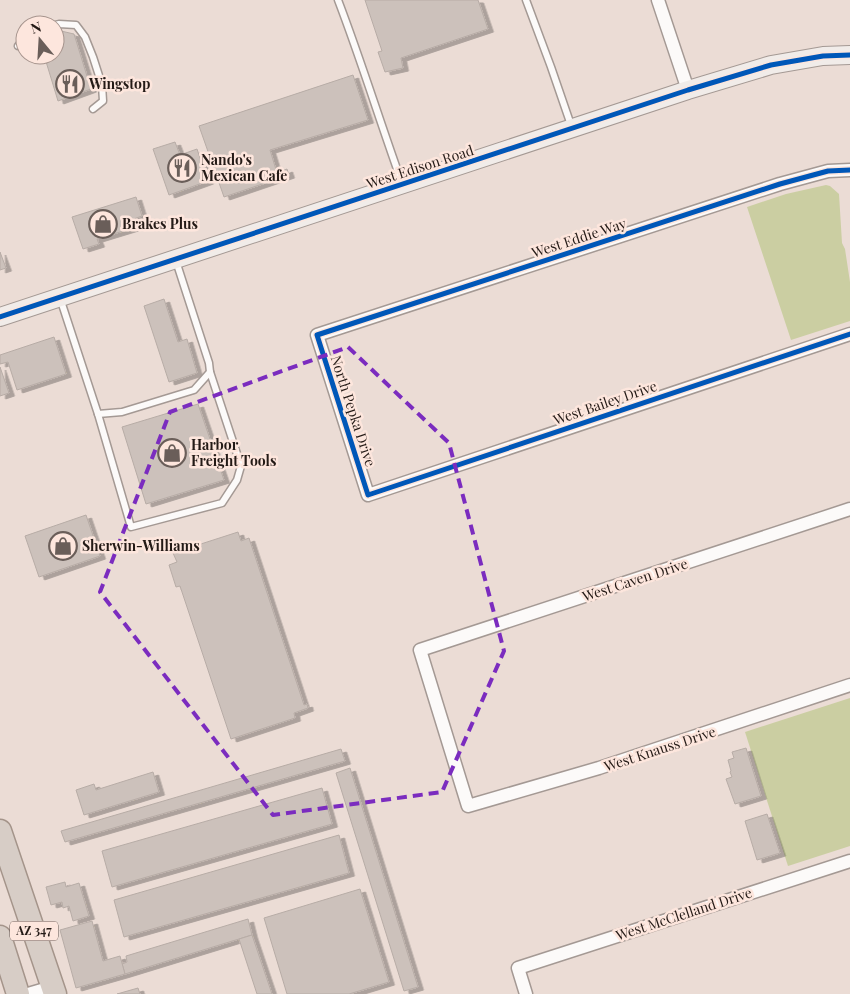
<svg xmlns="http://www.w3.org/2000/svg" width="850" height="994" viewBox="0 0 850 994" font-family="'Playfair Display',serif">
<defs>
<filter id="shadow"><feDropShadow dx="5.5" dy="3" stdDeviation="0" flood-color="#0004"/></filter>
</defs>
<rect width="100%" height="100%" fill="#ebdcd5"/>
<g fill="#cbcea2">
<polygon points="826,185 830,186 839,194 842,243 845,249 850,282 850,321 791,340 747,207 786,194"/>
<polygon points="850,698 850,846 788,866 745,732"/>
</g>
<g fill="#ccc1bb" stroke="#b7aca6" filter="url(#shadow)">
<polygon points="365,0 478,0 488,29 401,58 403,68 385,72 378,52 382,51"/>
<polygon points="61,31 74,34 91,89 58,101 44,55 55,55 55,33"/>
<polygon points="353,75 368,120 270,150 277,173 287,169 289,175 224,197 199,126"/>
<polygon points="175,142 180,155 197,149 208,181 169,195 153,149"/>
<polygon points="136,197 142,216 131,220 133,228 97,239 99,244 83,249 72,217"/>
<polygon points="0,252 6,268 0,270"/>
<polygon points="164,299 178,342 187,339 197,373 169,382 144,306"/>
<polygon points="54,337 66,374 17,390 8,362 0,364 0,355"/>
<polygon points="0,367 9,393 0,396"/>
<polygon points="198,404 224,480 146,504 122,427"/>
<polygon points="86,515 100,556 39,577 25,536"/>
<polygon points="238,532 241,541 249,538 304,705 307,704 308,708 294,713 295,718 231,739 180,586 176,587 169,565 177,562 173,553"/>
<polygon points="746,748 761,796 735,804 726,779 732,777 730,772 731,771 728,760 734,758 732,752"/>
<polygon points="341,749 345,761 65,842 61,831"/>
<polygon points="350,768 418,987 404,991 336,773"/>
<polygon points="153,772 159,792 84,815 76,790 94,784 96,790"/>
<polygon points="322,788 332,824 112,887 102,851"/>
<polygon points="767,814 780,853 757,860 745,821"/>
<polygon points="339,835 349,873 124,937 114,900"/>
<polygon points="65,882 66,887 79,883 89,916 73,921 69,906 63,908 62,902 51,905 46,887"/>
<polygon points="360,889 389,982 349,994 287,994 264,918"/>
<polygon points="248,919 252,935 125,974 122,964 127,962 126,956"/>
<polygon points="92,921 103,961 120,956 125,974 76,988 60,930"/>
<polygon points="252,935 272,994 257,994 239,939"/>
<polygon points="138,988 140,994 117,994"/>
</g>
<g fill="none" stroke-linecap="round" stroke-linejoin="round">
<defs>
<g id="lane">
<path d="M338,0C361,60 380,122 402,183"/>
<polyline points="526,0 551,67 572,128"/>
<polyline points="55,25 59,24 76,25 85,37 93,57 102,85 103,101 93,109"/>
<polyline points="18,46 25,37"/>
<polyline points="60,298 98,414 122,412 194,390 210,372 209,363 176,261"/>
<polyline points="98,414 131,527 222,503 237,480 241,466 210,372"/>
</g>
<g id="street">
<polyline points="658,0 688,90"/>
<polyline points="850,170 828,171 780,184 317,335 368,495 850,334"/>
<polyline points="850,509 420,650 468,806 599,768 850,685"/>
<polyline points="28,994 52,987"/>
<polyline points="526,994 518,968 850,861"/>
</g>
<polyline id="secondary" points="0,317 688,90 771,65 823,56 850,55"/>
<g id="highway">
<polyline points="0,831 55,994"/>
<polyline points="0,937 18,994"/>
</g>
</defs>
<use href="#lane" stroke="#a49994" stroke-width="9"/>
<use href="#street" stroke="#a49994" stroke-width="15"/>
<use href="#secondary" stroke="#a49994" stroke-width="20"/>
<use href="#highway" stroke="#a4948a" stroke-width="25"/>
<use href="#lane" stroke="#fcfaf9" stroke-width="6"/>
<use href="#street" stroke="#fcfaf9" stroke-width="12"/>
<use href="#secondary" stroke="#f1ece9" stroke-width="18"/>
<use href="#highway" stroke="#d7cdc6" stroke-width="22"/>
<defs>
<g id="cycleway">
<polyline points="850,170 828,171 780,184 317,335 368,495 850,334"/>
<polyline points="0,317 688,90 771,65 823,56 850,55"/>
</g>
</defs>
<use href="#cycleway" stroke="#fde6dd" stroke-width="8"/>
<use href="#cycleway" stroke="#0057b8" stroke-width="5"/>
</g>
<path fill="none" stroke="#7b2cbf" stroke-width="4" stroke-dasharray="10 6" stroke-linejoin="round" d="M348,347L449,443L504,651L442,792L273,815L100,592L170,412Z"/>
<defs>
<symbol id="restaurant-ring" viewBox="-11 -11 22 22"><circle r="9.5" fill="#fde6dd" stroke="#6a5e59" stroke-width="1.5"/><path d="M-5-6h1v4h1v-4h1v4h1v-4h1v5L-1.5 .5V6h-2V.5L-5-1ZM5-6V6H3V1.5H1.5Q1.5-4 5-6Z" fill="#6a5e59"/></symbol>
<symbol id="shop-ring" viewBox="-11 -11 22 22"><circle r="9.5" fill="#fde6dd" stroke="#6a5e59" stroke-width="1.5"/><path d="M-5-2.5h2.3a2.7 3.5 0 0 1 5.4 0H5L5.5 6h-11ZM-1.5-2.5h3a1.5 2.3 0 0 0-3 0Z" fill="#6a5e59"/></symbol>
</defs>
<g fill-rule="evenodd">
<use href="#restaurant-ring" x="54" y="68" width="32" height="32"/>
<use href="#restaurant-ring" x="166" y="152" width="32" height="32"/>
<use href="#shop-ring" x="87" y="208" width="32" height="32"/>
<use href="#shop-ring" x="156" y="437" width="32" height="32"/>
<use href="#shop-ring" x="47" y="530" width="32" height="32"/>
</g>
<g text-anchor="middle" stroke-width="5" stroke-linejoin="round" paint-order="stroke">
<rect fill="#fde6dd" stroke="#655752" stroke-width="1" x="10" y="921.5" width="48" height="19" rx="4"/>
<g font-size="12" font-weight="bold" fill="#241a16">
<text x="34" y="935">AZ 347</text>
</g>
<g font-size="14" font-weight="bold" fill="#241a16" stroke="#fde6dd" text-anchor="start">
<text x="89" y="89">Wingstop</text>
<text x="201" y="165">Nando's<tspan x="201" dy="16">Mexican Cafe</tspan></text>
<text x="122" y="229">Brakes Plus</text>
<text x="191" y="450">Harbor<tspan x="191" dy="16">Freight Tools</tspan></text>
<text x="82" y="551">Sherwin-Williams</text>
</g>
<g font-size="14" fill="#241a16" stroke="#fde6dd">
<text transform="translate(420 167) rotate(-18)" y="5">West Edison Road</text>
<text transform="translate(579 238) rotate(-18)" y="5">West Eddie Way</text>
<text transform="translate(605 403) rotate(-19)" y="5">West Bailey Drive</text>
<text transform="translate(353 411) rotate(72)" y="5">North Pepka Drive</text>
<text transform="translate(635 580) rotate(-18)" y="5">West Caven Drive</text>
<text transform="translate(660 749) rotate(-18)" y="5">West Knauss Drive</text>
<text transform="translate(684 914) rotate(-18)" y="5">West McClelland Drive</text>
</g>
</g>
<g transform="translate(40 40) rotate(342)"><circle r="24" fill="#fde6dd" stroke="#a6948d"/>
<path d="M0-4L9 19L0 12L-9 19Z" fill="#6a5e59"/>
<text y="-8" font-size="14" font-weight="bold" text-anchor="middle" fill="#241a16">N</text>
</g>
</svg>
